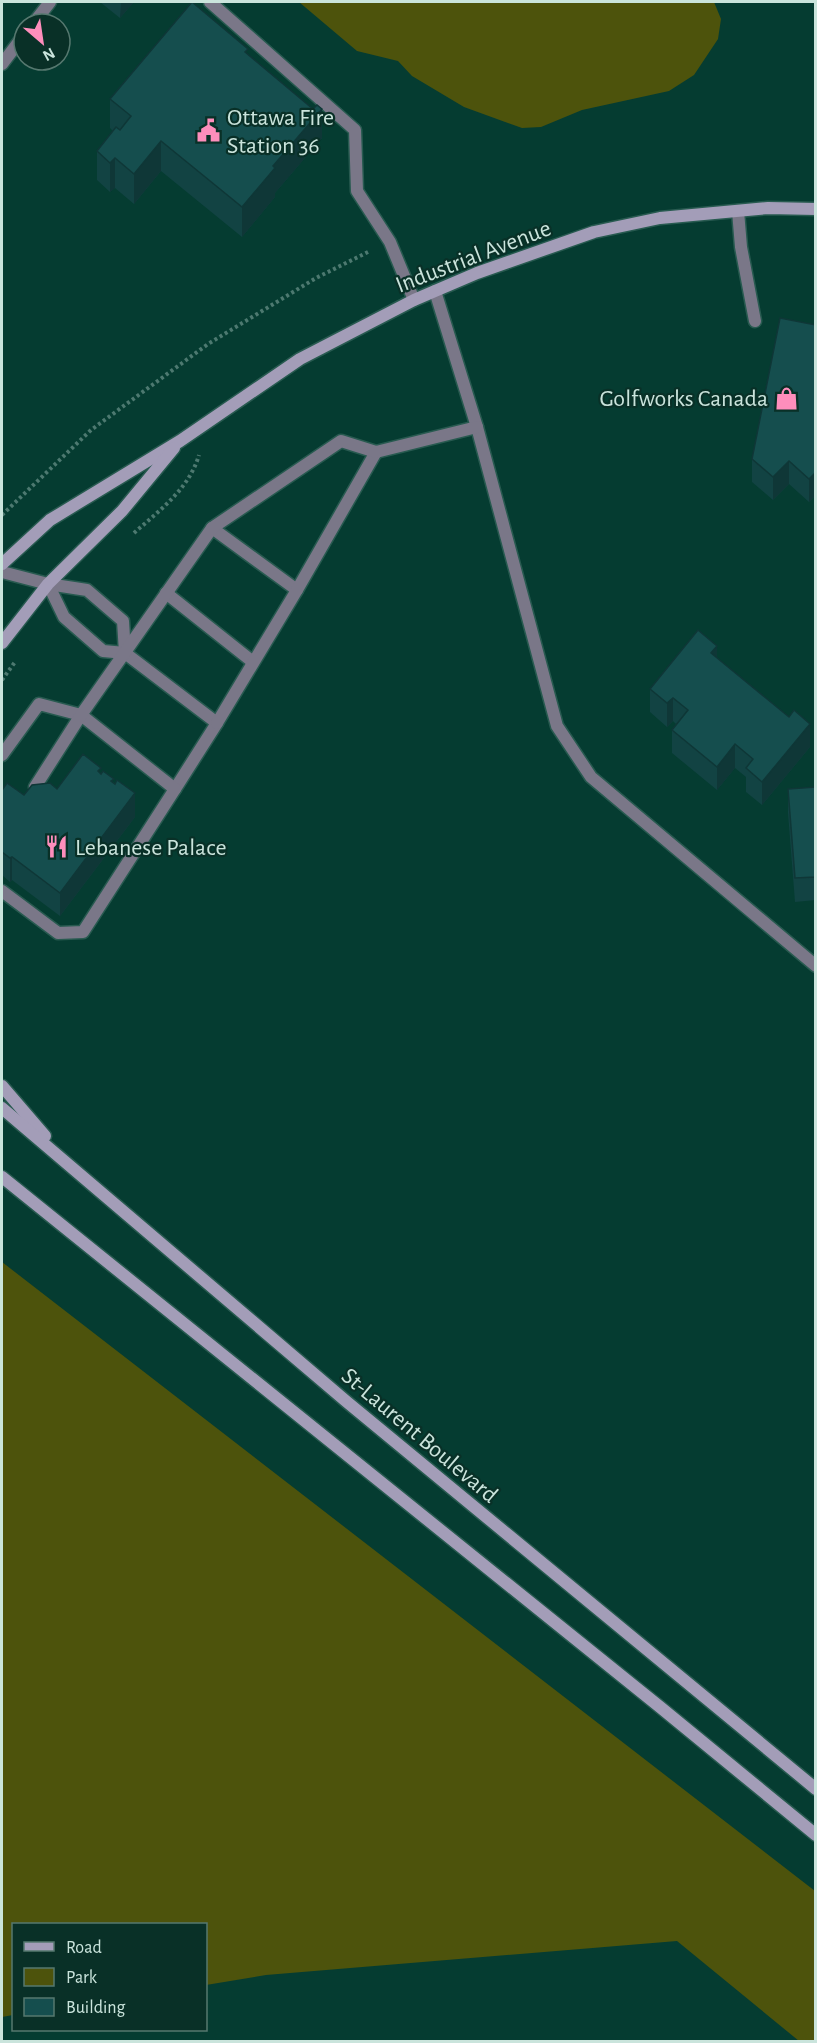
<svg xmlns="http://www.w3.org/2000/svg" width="817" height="2043" viewBox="0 0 817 2043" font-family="'Alegreya Sans',sans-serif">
<rect width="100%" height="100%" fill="#053c31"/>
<g fill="#4d530c">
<polygon points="299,2 714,2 721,19 718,39 694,75 669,91 582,110 541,127 522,128 464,107 412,76 398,61 357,51"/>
<polygon points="2,1262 815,1891 815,2041 799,2041 677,1941 266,1975 206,1985 206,1924 14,1924 13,2015 2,2017"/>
</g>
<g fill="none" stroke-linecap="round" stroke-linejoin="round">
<defs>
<g id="lane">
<polyline points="210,2 355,130 357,191 390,242 414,300"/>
<polyline points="33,24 50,2"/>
<polyline points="2,64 24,35"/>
<polyline points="738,211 741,247 755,321"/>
<polyline points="435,291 477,427 557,726 591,777 816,966"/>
<polyline points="212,528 297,590"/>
<polyline points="2,572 48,584 87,590 123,621 125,653"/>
<polyline points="48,584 64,617 103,651 125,653 217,723 175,789"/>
<polyline points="166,593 253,662"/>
<polyline points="217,723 297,590 376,452"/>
<polyline points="2,755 39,704 81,715 175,789 83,932 58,933 2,891"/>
<polyline points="35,787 81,715 212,528 341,441 376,452 477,427"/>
</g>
<g id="secondary">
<polyline points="2,564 50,520 180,441 300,359 414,300 477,273 594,232 660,218 768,208 816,209"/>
<polyline points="2,643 48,584 122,511 174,448"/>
<polyline points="2,1086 45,1136"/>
<polyline points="2,1108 347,1402 816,1789"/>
<polyline points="2,1177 660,1707 816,1835"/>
</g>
</defs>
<use href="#lane" stroke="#285a50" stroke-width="15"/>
<use href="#secondary" stroke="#285a50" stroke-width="15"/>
<g stroke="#4d7970" stroke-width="4" stroke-dasharray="3 3" stroke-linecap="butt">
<polyline points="2,515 91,430 208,344 316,278 370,251"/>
<path d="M134,533C160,510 189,489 199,455"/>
<polyline points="2,680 15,662"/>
</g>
<use href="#lane" stroke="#7a7788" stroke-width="12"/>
<use href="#secondary" stroke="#a39db8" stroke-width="12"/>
</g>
<g fill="#124343">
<polygon points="100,2 134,2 120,18"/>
<polygon points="248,55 322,138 275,193 275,197 242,237 161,171 134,204 115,188 110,192 97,180 97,151 113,131 110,128 110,99"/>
<polygon points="816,325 816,495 809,502 789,484 773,500 752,482 752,459"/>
<polygon points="717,658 810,747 762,805 746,792 746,777 735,768 717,790 672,753 672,730 676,724 673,721 667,727 650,712 650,689"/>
<polygon points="101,773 114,783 135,817 60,916 12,880 10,882 2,875 2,790 24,795 57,789"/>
<polygon points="816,787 816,900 795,902 788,813 788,789"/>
</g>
<g fill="#0f3737">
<polygon points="121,2 134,2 120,18"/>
<polygon points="322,109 322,138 275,193 275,197 242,237 242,207 273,166"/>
<polygon points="161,141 161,171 134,204 134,174"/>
<polygon points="115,158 115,188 110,192 110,163"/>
<polygon points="789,461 789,484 773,500 773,477"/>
<polygon points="816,472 816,495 809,502 809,479"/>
<polygon points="717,646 717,669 711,653"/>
<polygon points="673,698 673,721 667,727 667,703"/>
<polygon points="810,724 810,747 762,805 762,782"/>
<polygon points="735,744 735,768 717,790 717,767"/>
<polygon points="135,793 135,817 60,916 60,893"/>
<polygon points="12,857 12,880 10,882 10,858"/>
</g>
<g fill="#154e4e" stroke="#0f3737" stroke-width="1.5">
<polygon points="192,2 248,49 245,52 313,109 317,105 322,109 273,166 275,168 242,207 161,141 134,174 115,158 110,163 97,151 116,127 120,130 131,116 110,99"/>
<polygon points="780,318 816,325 816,472 809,479 789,461 773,477 752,459"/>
<polygon points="698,630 717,646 711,653 789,717 794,710 810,724 762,782 746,768 753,759 735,744 717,767 672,730 688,710 673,698 667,703 650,689"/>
<polygon points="83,754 101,768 98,771 101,774 103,771 114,779 111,781 115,784 117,780 135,793 60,893 12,857 10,858 2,852 2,790 7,783 24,795 32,785 50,783 57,789"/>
<polygon points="816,787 816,877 795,878 788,789"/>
</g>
<defs>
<symbol id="civic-bare" viewBox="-9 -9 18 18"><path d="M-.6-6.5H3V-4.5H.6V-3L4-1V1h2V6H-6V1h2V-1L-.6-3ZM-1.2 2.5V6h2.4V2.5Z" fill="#fe8ebc" stroke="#093027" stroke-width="2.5" paint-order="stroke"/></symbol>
<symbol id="shop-bare" viewBox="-9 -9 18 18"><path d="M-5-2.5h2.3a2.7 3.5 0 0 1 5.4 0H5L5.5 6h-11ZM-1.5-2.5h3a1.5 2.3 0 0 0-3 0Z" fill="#fe8ebc" stroke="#093027" stroke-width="2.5" paint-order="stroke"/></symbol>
<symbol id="restaurant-bare" viewBox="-9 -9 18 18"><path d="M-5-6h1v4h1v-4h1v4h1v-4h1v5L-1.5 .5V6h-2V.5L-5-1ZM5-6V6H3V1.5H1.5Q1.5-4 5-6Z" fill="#fe8ebc" stroke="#093027" stroke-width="2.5" paint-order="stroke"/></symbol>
</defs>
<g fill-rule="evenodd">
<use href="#civic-bare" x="192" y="114" width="33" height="33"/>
<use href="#shop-bare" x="770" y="382" width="33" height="33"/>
<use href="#restaurant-bare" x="40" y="830" width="33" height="33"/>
</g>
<g text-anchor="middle" stroke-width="4.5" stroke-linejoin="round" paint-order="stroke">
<g font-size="24" fill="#cae4dc" stroke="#093027" text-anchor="start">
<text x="227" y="125">Ottawa Fire<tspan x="227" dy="28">Station 36</tspan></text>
<text x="768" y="406" text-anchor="end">Golfworks Canada</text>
<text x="75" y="855">Lebanese Palace</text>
</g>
<g font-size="24" fill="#cae4dc" stroke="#093027">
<text transform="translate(473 256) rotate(-21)" y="8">Industrial Avenue</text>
<text transform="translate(420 1435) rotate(40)" y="8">St-Laurent Boulevard</text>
</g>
</g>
<rect width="817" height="2043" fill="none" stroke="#cae4dc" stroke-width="6"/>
<rect x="12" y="1923" width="195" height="108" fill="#093027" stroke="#56786f" stroke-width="1.5"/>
<rect x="24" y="1942" width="30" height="9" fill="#a39db8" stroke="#56786f" stroke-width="1.5"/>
<text x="66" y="1953" font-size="18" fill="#cae4dc">Road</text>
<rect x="24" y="1968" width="30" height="18" fill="#4d530c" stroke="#56786f" stroke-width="1.5"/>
<text x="66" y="1983" font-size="18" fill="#cae4dc">Park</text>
<rect x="24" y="1998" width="30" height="18" fill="#154e4e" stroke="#56786f" stroke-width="1.5"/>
<text x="66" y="2013" font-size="18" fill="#cae4dc">Building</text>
<g transform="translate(42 42) rotate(151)"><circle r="28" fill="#093027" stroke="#56786f" stroke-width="1.5"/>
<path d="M0-4.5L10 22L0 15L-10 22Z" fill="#fe8ebc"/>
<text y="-9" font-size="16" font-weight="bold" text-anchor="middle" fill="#cae4dc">N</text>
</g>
</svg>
